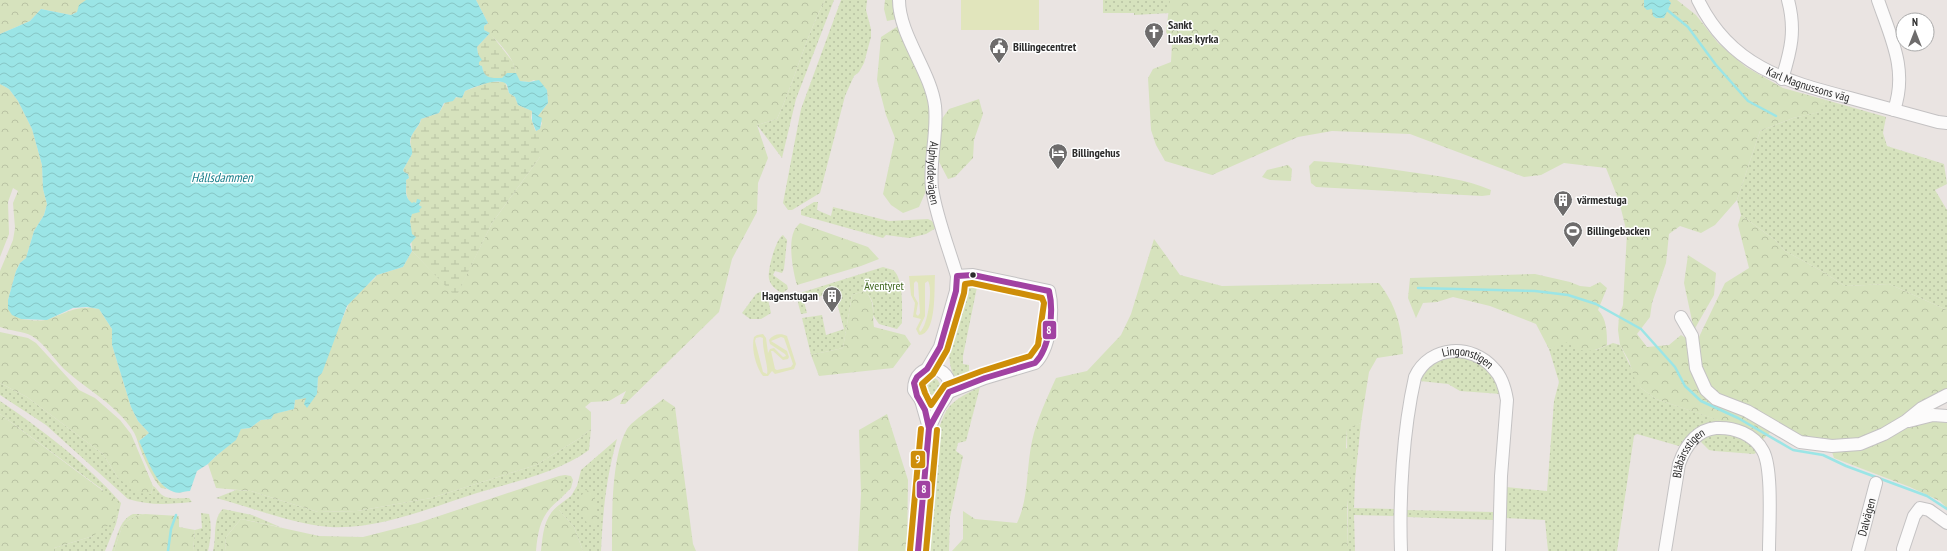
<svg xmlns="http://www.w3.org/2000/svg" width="1947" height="551" viewBox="0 0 1947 551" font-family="'PT Sans Narrow',sans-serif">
<defs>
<pattern id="green-dots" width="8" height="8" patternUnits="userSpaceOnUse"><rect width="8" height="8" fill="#d6e2bd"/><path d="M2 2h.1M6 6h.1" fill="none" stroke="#b8c2a3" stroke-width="1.8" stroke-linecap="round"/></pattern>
<pattern id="forest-crowns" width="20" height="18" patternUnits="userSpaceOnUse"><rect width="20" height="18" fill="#d6e2bd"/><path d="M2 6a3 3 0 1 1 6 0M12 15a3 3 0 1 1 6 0" fill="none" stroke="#b8c2a3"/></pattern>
<pattern id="wetland-marsh" width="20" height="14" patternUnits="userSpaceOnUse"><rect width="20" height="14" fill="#d6e2bd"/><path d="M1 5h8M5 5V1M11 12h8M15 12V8" fill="none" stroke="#b8c2a3"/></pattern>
<pattern id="water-waves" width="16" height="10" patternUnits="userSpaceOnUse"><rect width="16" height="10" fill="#9be5e6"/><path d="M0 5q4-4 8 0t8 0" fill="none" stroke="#86c5c5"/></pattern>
</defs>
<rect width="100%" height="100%" fill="#eae4e2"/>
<g fill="url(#green-dots)">
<path d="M825,0H834L796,99L782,158L757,125L777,119C795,80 805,38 825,0Z"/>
<polygon points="841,0 867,0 866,10 871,29 871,37 864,63 859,72 854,76 845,96 820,193 792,210 788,210 783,203 801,109"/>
<polygon points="1103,0 1170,0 1170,13 1134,15 1134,13 1103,13"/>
<polygon points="1826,100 1886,117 1883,133 1887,146 1944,164 1947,184 1935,190 1947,210 1947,310 1889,284 1845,286 1820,270 1785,251 1775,240 1741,215 1737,200 1760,131 1793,118 1819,112"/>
<polygon points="814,202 818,202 817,210 831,216 833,207 889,221 928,219 932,221 936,228 926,234 909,238 886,235 883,238 801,215 801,210"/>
<path d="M783,235L787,240L784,269L782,273L775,271L773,275L787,285L788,289L782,293C776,290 771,286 769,279C767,271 776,238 783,235Z"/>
<path d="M883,267C886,268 890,269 893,270C904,278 902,311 902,323L897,329L879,324L873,315C874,305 873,298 864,291L852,295L843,348L811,355L802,318L822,315L826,335L844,329L834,292L811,299L810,296L803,298L807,313L801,314L798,303L800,293Z"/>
<path d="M978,283L984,284L983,288L977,287L963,356V364L969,365V371H988V365H991L993,368L992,371L963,382L961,378L956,380C939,351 959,316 969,287Z"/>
<polygon points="762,291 767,295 771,313 761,319 750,319 742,313 756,294"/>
<polygon points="1563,342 1568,342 1596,350 1613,343 1620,345 1641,388 1656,399 1731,424 1683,441 1679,446 1637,434 1634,436 1617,551 1548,551 1545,520 1504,518 1506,487 1547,491 1554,401 1559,382 1549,349"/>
<path d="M1458,356C1480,361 1494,372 1501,394L1460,391L1448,384L1420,381C1427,364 1440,358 1458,356Z"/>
<circle cx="931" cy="386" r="9"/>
<path d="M0,383L27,397L103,454L118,478L151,494L153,486C157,488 158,492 162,495C169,500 181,498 189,498L192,502C170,504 150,506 128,499L46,425L0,395Z"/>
<path d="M980,387L966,441L958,443L956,451L963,456L950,517L949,551H926C929,518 929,431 949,407C957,398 969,392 980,387Z"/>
<path d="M0,401C44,431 86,463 121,503L116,524L105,551H54V548L93,536L103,490L0,414Z"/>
<polygon points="1361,423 1355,480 1354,508 1394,509 1394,516 1354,515 1355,551 1348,551 1347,428"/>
<path d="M591,429L589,450C556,474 515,481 477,493C432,507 378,530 330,527C291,524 254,508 216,498L236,490L251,491L318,512L357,511L431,498L536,465L580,438Z"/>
<path d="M1722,433C1737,436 1748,440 1757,452L1754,454L1715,451L1709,450L1701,442V440L1709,435Z"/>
<path d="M617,439C606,479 603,510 601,551H583L574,527L559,510V505L571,496L577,486L581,470Z"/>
<polygon points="565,475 571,476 573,480 571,488 559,500 559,476"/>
<path d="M223,509L252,515L280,527L241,519L226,537L225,551H213C217,537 212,519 223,509Z"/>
<polygon points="1406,510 1493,512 1493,520 1406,517"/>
<path d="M201,513L209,514C212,526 211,539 208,551H193L195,530L202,528Z"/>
<path d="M133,514H145C120,519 122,529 114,551H112C117,538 119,520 133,514Z"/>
</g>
<g fill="url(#forest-crowns)">
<polygon points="0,0 89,0 77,12 71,15 41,9 30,21 0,34"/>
<path d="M476,0H825C805,38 795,80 777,119L757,125L768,158L758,183L757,212L732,259L719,312L625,404H620L626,391L609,401L591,402L585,407L591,412V429L580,438L536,465L431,498L357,511L318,512L251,491L216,488L208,464C219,452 233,445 241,429L250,428L261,420L271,419L273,414L294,409L295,400L306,397V400L317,394L318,376L322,373L325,359L350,301L375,278L377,275L403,267L412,251L456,296L492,223L540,157V129L542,123L538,116L548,103L547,90L534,80L529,82L520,81C515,76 516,69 513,63C510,54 492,34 484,30V26L488,23Z"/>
<polygon points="885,0 893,0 897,19 887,21 884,9"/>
<polygon points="1170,0 1677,0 1696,15 1718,43 1746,67 1783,88 1826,100 1820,112 1793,118 1760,131 1737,200 1715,225 1701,233 1680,226 1669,234 1666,263 1652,303 1650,317 1637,334 1647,347 1669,345 1681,335 1689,340 1694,379 1717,404 1742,412 1773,430 1761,441 1745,429 1656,399 1641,388 1635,380 1629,361 1620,345 1618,330 1619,316 1623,305 1627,233 1619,201 1606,168 1564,163 1541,175 1524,177 1410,134 1332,131 1298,137 1212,175 1165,161 1156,145 1151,130 1148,78 1153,69 1171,62 1172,43 1166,32"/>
<polygon points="898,26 923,82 932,117 926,191 919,207 903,213 891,205 883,194 895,138 886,115 877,80 881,37"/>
<path d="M0,84L9,89L18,101L32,129L42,165L43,189L47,204L44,215L34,231L26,258L20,263L16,271L8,300L21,319C29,320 41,322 49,319C69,312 77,305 99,309L112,329V345L131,407L138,421L149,433L139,441L159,481L167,489L161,488C152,478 146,463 141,451C138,444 137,437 133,431C116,404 87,390 64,369C53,358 45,344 32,336C23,331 10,331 0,327V271L13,240L15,228L13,203L18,191L13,188L8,202L9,234L0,257Z"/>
<polygon points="979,99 983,114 974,140 973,158 955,177 948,179 936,156 941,120 949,109"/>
<path d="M1314,161C1347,163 1378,167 1410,172C1438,176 1465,179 1491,190L1490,195L1482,196L1316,187L1311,183L1309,166Z"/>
<polygon points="1288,165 1292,169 1291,181 1270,180 1262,177 1267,170"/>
<polygon points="1741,215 1775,240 1785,251 1820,270 1845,286 1889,284 1947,310 1947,392 1902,420 1857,441 1801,439 1716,395 1703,377 1697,343 1699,337 1725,283 1749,268 1738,225"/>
<path d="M800,223L868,247L879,259L861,266L797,285C793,272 788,244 794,231C795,228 798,225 800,223Z"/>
<path d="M1154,239L1180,275L1222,286L1379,283C1396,305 1402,327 1403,354L1377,358L1369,372L1361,423L1347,429L1346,448L1353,452L1347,508L1348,551H952L963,539V511L975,519L1017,523C1029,498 1026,469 1032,441C1037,419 1047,398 1056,378L1087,371L1121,335L1131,314Z"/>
<polygon points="1688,255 1716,273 1714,295 1694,330 1684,283"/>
<path d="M1535,274L1570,282L1580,286L1590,287L1600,282L1607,288L1598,310C1607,319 1607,333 1607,345C1591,353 1581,354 1568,342L1549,349L1536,324L1490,306L1453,297L1437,302L1423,303L1416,318L1408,298L1410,278Z"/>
<path d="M864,291C876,300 872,313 874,327L905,335L911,344L893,368L819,376L811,355L843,348L852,295Z"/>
<polygon points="0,332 28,338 36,343 79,390 95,398 120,420 131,434 153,486 151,494 137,493 118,478 103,454 27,397 0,383"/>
<path d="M663,399L675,407L693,544L696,551H612C612,518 611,457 627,429C632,421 655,406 663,399Z"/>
<polygon points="0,414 118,502 115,521 93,536 54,548 54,551 0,551"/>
<polygon points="887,414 908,480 907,551 858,551 861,494 859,430"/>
<polygon points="1931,419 1947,419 1947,508 1940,501 1910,487 1834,458 1831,449 1904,428"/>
<path d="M559,476V500C541,514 538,529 536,551H225L226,537L241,519L319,536L363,537L418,523Z"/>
<polygon points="585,490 594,492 598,516 594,526 587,524 579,500"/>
<path d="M559,505V510L574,527L583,551H541C543,533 544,516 559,505Z"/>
<path d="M145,514L179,516V527L195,530L193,551H114C122,529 120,519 145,514Z"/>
</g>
<g fill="url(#wetland-marsh)">
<polygon points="490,33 513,62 516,73 513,73 502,78 489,79 483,72 482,66 479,65 477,47"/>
<path d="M489,82H505L509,93L515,97L518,105L532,111L531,118L535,130L536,131L540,129V157L492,223L456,297L412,251L410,220L412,213L419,210L420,201L412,204C404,196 407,190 406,180L409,178L408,174L404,172L403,170L412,154C410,145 409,138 415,130C418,126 420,125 421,119L439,113L446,101H453L454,98L463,96L465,91Z"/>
</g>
<g fill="#e1e5bc" fill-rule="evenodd">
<rect x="961" y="0" width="78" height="30"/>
<path d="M935,275C934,288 937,335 919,335L916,329L921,319L913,317L915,303L911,295L909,276ZM916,281L918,283L920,313L918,316L916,314L918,303L914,296V283ZM928,281C933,288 928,326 920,332L919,329L925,316V283Z"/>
<path d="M763,334L766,338L768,353L770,349L774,348L783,357L786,356L785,354L770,344L769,340C773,334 781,333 787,336L796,364L794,369L775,374L772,371L768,376H763C756,367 751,349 754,337L757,335ZM760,337L763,338C762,350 769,368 767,374L763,372L755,341L756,338ZM781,337L784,338L793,364L791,367L777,370L775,369L771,351H773L783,360L788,359L789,357L787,351L771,341Z"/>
</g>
<g fill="url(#water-waves)">
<path d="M86,0H476L488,23L484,26V30L490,33L477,47L478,54L482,60L479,62V65L482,66C484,79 491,78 502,78L507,73H516L520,81L529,82L539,80L547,90L548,103L538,116L542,118L540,129L536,131L532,121V111L518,105L515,97L509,93L507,85C501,76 474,87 465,91L462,98L456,97L453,101L444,103L439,113L421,119C419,128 410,133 410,142C410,146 413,149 412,154L403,170L404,172L408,174L409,178L406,180C407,189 403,196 412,203L414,202L416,203L417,199L421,200L419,205L422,207L419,210L420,212L412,214L410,221L412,234L416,237L410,244L412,251L403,267L377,275L347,306L322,373L318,377L317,394L307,408L304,404L306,398L295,400L294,409L274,414L271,419L261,420L250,428L241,429L236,440L216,456L208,464L197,471L190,491C185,491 179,494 174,492C155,486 147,457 139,441L149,433L138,421L131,407L112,345V329L99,309L87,307L73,308L47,320L21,319L12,315L8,309V300L16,271L20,263L26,258L34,231L44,215L47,204L43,189L42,165L32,129L18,101L9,89L0,84V34L30,21L41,9L71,15L77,12L79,5Z"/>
<polygon points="1644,0 1669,0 1671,3 1664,18 1656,18 1653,16 1652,9 1647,10 1644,7"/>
</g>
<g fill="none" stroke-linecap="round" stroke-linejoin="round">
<g stroke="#9be5e6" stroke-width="2.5">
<polyline points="1666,9 1688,27 1716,65 1748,101 1776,116"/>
<polyline points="1418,288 1535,291 1568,295 1596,304 1641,329 1675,367 1685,386 1701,401 1738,418 1793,450 1823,455 1846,466 1927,496 1947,509"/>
<polyline points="168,551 171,529 176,515"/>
</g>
<defs>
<g id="minor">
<path id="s1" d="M899,0C899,35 931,72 935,106C938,133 929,161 932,188C936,216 949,249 957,276L956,291L940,347L927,369"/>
<path id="s2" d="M1698,0C1730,66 1784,81 1850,98C1879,106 1908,114 1938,122L1947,123"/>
<path d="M1878,0C1891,38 1908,70 1894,110"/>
<path d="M1782,79C1791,50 1796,30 1788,0"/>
<polyline points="1681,317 1692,336 1696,368 1706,390 1716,399 1747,411 1800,442 1832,446 1860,444 1884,434 1906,421 1922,408 1947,395"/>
<path d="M949,392L985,378L1035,363C1050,349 1054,311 1049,291L973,275L957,276"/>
<polyline points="1909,421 1933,415 1947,416"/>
<path d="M929,428C932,423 934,417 937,411C940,404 947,398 949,390C954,365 914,359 914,390L921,400L933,404L945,398"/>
<polyline points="1903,549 1914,516 1920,508 1929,510 1947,523"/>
<polyline points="918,551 929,428 921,400"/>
<path id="s3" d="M1401,551C1399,497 1403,430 1415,377C1430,345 1472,343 1494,369C1502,377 1505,388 1507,400L1501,476L1499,551"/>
<path id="s4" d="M1665,551L1679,464C1685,447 1696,430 1716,428C1734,427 1754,434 1763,451C1773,469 1769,528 1769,551"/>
<path id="s5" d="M1858,551L1876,483"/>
</g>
</defs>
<use href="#minor" stroke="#c4c2c3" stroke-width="14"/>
<use href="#minor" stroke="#fcfbfb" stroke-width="12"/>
<defs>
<g id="bus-1">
<path d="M973,275L1049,291C1054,311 1050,348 1035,363L985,378L949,392L929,428L925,410L917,396L914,383L917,377L927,369L940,347L956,291L957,276Z"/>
<polyline points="918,551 929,428"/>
</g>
<g id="bus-2">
<polygon points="972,283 1042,298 1044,303 1038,345 1030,356 982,371 945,385 931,405 925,393 922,384 933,374 947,350 964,293 965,284"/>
<polyline points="910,550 921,429"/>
<polyline points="926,551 937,430"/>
</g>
</defs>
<use href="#bus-1" stroke="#fff" stroke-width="9"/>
<use href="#bus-2" stroke="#fff" stroke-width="9"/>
<use href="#bus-1" stroke="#a142a2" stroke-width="6"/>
<use href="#bus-2" stroke="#ce8e09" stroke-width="6"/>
</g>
<defs>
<symbol id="church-pin" viewBox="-11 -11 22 30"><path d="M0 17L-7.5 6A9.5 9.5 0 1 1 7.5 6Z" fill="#6e6c6c" stroke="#fff"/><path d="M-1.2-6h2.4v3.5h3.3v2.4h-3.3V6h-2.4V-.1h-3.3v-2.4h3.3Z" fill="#fff"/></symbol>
<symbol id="civic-pin" viewBox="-11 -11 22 30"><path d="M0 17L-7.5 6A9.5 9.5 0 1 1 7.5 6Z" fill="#6e6c6c" stroke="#fff"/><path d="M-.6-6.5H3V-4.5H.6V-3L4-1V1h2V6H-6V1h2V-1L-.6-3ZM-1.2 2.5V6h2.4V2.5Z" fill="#fff"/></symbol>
<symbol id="hotel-pin" viewBox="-11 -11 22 30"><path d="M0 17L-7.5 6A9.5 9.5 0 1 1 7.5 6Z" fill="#6e6c6c" stroke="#fff"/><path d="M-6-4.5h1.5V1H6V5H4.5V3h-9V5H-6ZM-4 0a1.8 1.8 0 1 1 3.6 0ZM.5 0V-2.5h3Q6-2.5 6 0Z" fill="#fff"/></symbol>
<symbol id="building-pin" viewBox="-11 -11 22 30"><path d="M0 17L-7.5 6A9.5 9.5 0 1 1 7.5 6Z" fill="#6e6c6c" stroke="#fff"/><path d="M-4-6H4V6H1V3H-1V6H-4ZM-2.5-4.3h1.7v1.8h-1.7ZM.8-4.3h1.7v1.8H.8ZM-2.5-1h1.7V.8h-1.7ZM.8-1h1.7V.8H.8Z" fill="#fff"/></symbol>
<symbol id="stadium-pin" viewBox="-11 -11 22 30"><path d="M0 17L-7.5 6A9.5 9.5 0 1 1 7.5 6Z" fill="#6e6c6c" stroke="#fff"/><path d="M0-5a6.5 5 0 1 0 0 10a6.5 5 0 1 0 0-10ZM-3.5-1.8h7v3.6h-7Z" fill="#fff"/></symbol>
</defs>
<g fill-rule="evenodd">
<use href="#church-pin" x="1143" y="21" width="22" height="30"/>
<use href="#civic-pin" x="988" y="36" width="22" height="30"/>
<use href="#hotel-pin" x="1047" y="142" width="22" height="30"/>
<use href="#building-pin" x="1552" y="189" width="22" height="30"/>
<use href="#stadium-pin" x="1562" y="220" width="22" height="30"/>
<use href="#building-pin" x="821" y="285" width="22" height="30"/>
</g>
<circle fill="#2c2c2c" stroke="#fff" stroke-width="1.5" cx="973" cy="275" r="3.5"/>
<g text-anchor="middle" stroke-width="3" stroke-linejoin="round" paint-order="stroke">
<g font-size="12" font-weight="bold" fill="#2c2c2c" stroke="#fff" text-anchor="start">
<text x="1168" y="29">Sankt<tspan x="1168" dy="14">Lukas kyrka</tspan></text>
<text x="1013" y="51">Billingecentret</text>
<text x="1072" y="157">Billingehus</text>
<text x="1577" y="204">värmestuga</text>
<text x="1587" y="235">Billingebacken</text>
<text x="818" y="300" text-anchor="end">Hagenstugan</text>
</g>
<g font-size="12" fill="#2c2c2c" stroke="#fff">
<text dy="4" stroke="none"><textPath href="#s2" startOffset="144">Karl Magnussons väg</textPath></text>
<text dy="4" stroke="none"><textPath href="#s1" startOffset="180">Alphyddevägen</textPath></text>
<text dy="4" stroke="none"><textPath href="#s3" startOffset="239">Lingonstigen</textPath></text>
<text dy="4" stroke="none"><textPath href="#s4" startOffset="102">Blåbärsstigen</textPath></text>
<text dy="4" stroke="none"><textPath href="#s5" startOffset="35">Dalvägen</textPath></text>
</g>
<g font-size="12" fill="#3f661f" stroke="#fff">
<text x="884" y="290">Äventyret</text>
</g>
<g font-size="13" font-style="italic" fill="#167d89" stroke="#fff">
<text x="222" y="182">Hållsdammen</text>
</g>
</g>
<g stroke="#fff" stroke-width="1.5">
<rect x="1042" y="320" width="15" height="20" rx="4" fill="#a142a2"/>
<rect x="910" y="450" width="16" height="19" rx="4" fill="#ce8e09"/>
<rect x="916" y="480" width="15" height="19" rx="4" fill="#a142a2"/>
</g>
<g font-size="11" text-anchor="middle" font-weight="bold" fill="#fff">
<text x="1049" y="334">8</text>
<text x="918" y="463">9</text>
<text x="924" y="493">8</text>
</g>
<g transform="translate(1915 32)"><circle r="19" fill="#ffffff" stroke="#ababab"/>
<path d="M0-3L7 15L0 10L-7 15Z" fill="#6e6c6c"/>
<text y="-6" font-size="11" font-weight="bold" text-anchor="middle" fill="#2c2c2c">N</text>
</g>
</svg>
